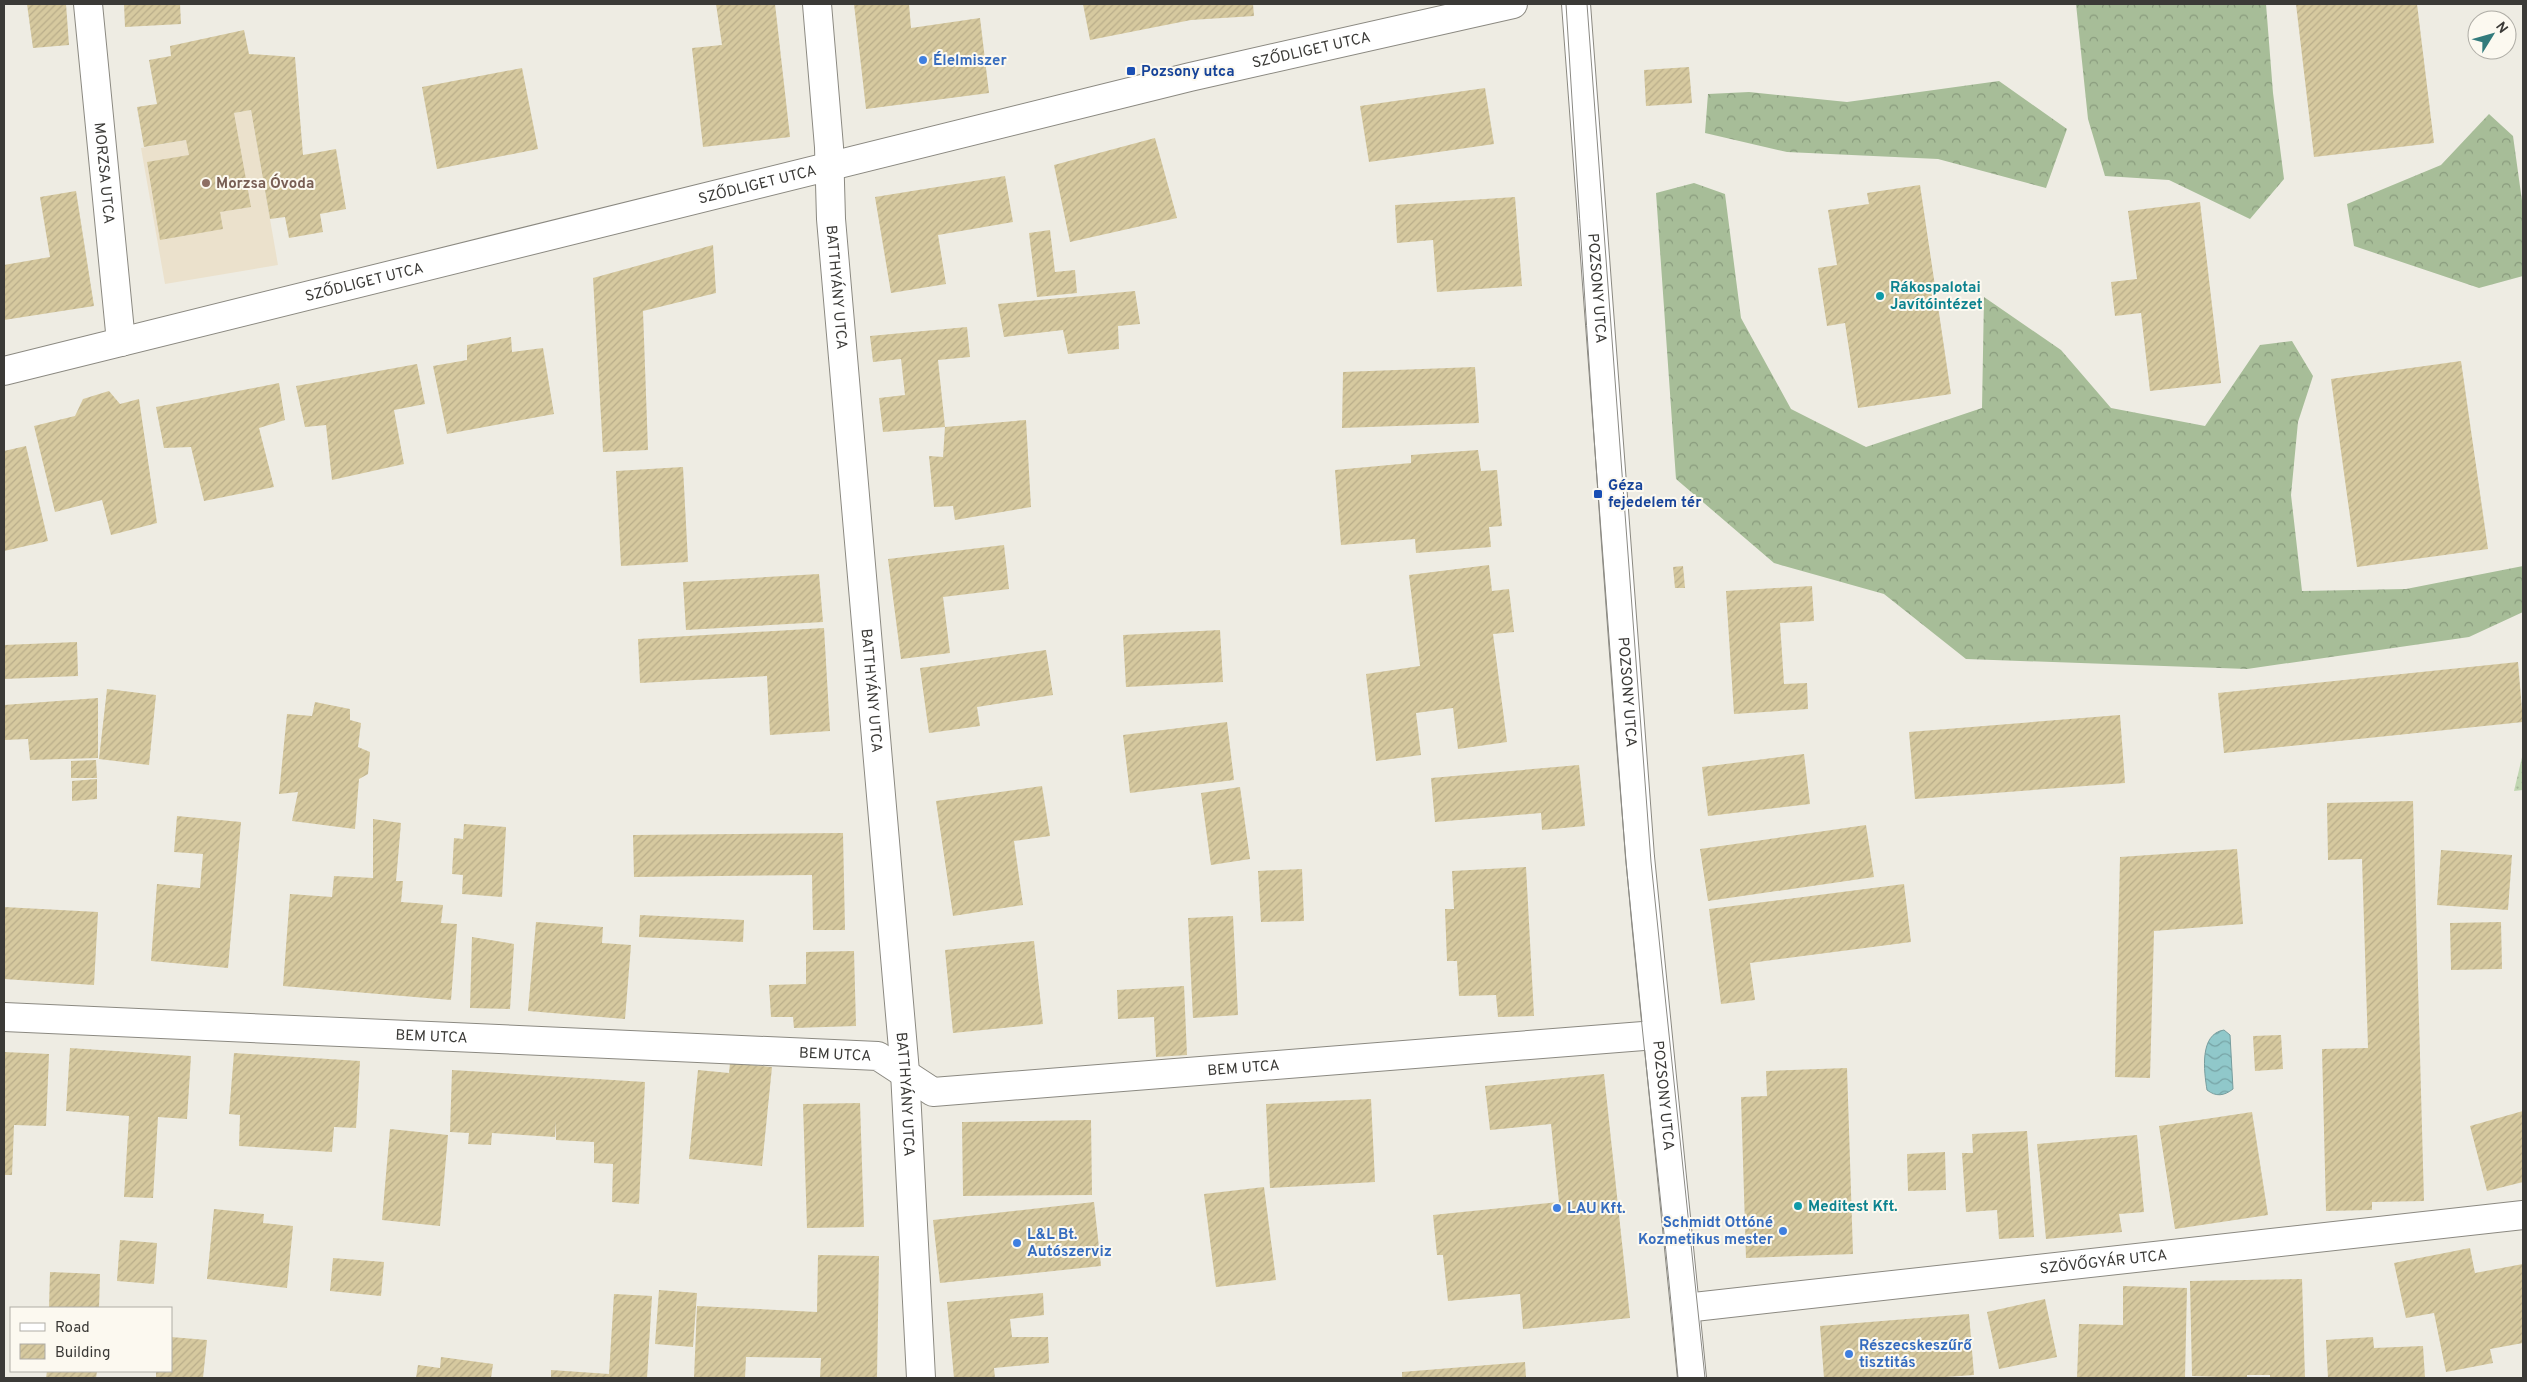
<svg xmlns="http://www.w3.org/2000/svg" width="2527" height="1382" viewBox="0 0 2527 1382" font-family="Overpass,sans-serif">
<defs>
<pattern id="green-dots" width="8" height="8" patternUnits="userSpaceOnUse" patternTransform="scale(1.25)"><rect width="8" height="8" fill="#c0d6b1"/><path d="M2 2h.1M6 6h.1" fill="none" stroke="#a6b899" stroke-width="1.8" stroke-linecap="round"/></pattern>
<pattern id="forest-crowns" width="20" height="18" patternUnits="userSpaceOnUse" patternTransform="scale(1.25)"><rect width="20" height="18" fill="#a7bd98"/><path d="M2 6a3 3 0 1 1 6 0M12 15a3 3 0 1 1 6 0" fill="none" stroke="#899b7d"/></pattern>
<pattern id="water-waves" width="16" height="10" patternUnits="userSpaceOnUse" patternTransform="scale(1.25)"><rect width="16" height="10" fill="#90c8ca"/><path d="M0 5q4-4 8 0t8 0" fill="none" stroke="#77a3a5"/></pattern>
<pattern id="building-hatch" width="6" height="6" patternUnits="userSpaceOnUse" patternTransform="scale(1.25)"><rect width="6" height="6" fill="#d6c99f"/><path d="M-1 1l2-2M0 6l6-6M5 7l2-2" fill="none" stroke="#b9ad8a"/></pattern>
</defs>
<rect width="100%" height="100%" fill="#eeece3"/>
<polygon fill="#ebe1cc" points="251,110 278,265 165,284 141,148 186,140 183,122"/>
<polygon fill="url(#green-dots)" points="2523,753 2523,790 2514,791"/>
<g fill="url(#forest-crowns)">
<polygon points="2076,4 2266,4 2273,93 2284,179 2250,219 2169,180 2105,176 2088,119"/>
<polygon points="1999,81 2067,129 2046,188 1938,159 1787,152 1705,133 1708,94 1749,92 1847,102"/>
<polygon points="2489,114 2513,136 2523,208 2523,276 2479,288 2354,246 2347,204 2441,165"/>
<polygon points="1694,183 1725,194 1741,318 1791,409 1866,447 1982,408 1984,297 2061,350 2111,408 2205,426 2260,345 2292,341 2313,376 2298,422 2291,495 2302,591 2406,589 2523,566 2523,612 2469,637 2247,669 1966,659 1884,594 1774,563 1676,479 1656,193"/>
</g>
<path fill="url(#water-waves)" stroke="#769d9e" d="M2224,1030L2230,1035L2233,1089C2224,1096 2216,1097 2207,1090C2204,1071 2199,1034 2224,1030Z"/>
<g fill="url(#building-hatch)">
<polygon points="27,4 66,4 69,45 33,48"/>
<polygon points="124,4 180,4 181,24 125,27"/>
<polygon points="716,4 775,4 790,137 703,147 692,48 722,45"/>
<polygon points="854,4 909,4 911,28 980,18 989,93 866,109"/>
<polygon points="1083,4 1253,4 1254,16 1191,20 1090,40"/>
<polygon points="2296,4 2417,4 2434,143 2314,157"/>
<polygon points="244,30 249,54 295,57 303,155 336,149 346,209 320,214 323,232 289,238 285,217 270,219 251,110 234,113 251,207 220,212 223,229 160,240 147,162 189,155 186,140 144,147 137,107 157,104 149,60 171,56 170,46"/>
<polygon points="1689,67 1692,103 1646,106 1644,70"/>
<polygon points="522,68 538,149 437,169 422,87"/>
<polygon points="1485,88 1494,144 1369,162 1360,106"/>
<polygon points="1155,138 1177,218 1070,242 1054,165"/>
<polygon points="1005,176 1013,222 938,235 946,284 891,293 875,197"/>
<polygon points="1920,185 1951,394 1858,408 1845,323 1827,326 1818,268 1837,265 1828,210 1869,204 1867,193"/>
<polygon points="76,191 94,306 4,320 4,265 50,257 40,197"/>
<polygon points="1515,197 1522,286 1437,292 1433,240 1397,243 1395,205"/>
<polygon points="2200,202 2221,383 2150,391 2141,313 2115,316 2111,282 2137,279 2128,211"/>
<polygon points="1050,230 1055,272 1075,270 1077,293 1037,297 1029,233"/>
<polygon points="713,245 716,293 643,311 648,450 603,452 593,278"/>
<polygon points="1135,291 1140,324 1118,326 1119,349 1068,354 1063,330 1004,337 998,304"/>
<polygon points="967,327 970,357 938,360 945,427 883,432 879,398 905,395 901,359 873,362 870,336"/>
<polygon points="511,337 512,352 543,348 554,414 447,434 433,366 467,360 467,345"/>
<polygon points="2461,361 2488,549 2357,567 2331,379"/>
<polygon points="417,364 425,404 394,410 404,464 332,480 326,425 305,427 296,386"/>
<polygon points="1475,367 1479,423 1342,428 1343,372"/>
<polygon points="279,383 285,420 259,428 274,487 204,501 191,447 164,448 156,407"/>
<polygon points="109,391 120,404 139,399 157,523 111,535 102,500 55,512 34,426 75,416 83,399"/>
<polygon points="1026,420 1031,507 955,520 953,506 934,507 929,456 943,457 945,427"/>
<polygon points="26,446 48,541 4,551 4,451"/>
<polygon points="1478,450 1481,471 1497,470 1502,526 1489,527 1491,547 1416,553 1415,539 1341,545 1335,470 1411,463 1411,455"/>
<polygon points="683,467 688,562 621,566 616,471"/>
<polygon points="1004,545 1009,589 943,597 950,653 901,659 888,559"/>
<polygon points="1489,565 1492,591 1509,589 1514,632 1493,634 1507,742 1458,749 1453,708 1416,713 1421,755 1376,761 1366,674 1420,666 1409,575"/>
<polygon points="1683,566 1685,588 1675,588 1673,567"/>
<polygon points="819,574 823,622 686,630 683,582"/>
<polygon points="1812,586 1814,621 1780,623 1784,684 1807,683 1808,709 1734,714 1726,591"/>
<polygon points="824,628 830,731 770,735 767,676 640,683 638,639"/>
<polygon points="1220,630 1223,682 1126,687 1123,635"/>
<polygon points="77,642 78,676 4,679 4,645"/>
<polygon points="1046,650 1053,695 977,707 980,726 929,733 920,668"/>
<polygon points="2518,662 2523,722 2224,753 2218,693"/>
<polygon points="107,689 156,695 149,765 99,759"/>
<polygon points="98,698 98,758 30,760 28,739 4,740 4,705"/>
<polygon points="315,702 350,709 350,720 361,723 358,747 370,752 368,774 359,779 355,829 292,821 298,792 279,794 287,714 312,716"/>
<polygon points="2120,715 2125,783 1915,799 1909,732"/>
<polygon points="1227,722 1234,780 1130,793 1123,735"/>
<polygon points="1804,754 1810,804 1708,816 1702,767"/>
<polygon points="96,760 97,778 71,778 71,761"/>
<polygon points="1579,765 1585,826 1542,830 1541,813 1435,822 1431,778"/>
<polygon points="97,779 97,799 72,801 72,781"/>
<polygon points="1042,786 1050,836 1014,841 1023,905 953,916 936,801"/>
<polygon points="1240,787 1250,859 1211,865 1201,793"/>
<polygon points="2413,801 2424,1201 2372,1202 2372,1210 2326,1211 2322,1049 2368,1048 2362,859 2328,860 2327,803"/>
<polygon points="177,816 241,822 228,968 151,961 157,884 200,888 203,854 174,852"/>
<polygon points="373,819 401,823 396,881 403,881 401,902 443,905 441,923 457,924 451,1000 283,986 290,894 332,897 334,876 373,878"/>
<polygon points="464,824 506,827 502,897 462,894 463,875 452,874 454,838 463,839"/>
<polygon points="1866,825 1874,877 1708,901 1700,849"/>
<polygon points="843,833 845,930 813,930 812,875 634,877 633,835"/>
<polygon points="2237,849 2243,924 2154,931 2150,1078 2115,1077 2120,857"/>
<polygon points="2441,850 2512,855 2508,910 2437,905"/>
<polygon points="1526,867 1534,1016 1498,1017 1496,995 1459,996 1457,961 1447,961 1445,909 1454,909 1452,871"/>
<polygon points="1302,869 1304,921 1261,922 1258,871"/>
<polygon points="1904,884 1911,942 1750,963 1755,1000 1721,1004 1709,909"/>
<polygon points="4,907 98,912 94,985 4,979"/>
<polygon points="640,915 744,920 743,942 639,937"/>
<polygon points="1233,916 1238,1015 1193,1018 1188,918"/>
<polygon points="536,922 603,927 602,943 631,945 625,1019 528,1011"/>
<polygon points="2501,922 2502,969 2451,970 2450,923"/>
<polygon points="472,937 514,944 510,1009 470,1008"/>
<polygon points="1034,941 1043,1024 953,1033 945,950"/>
<polygon points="854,951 856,1026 794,1028 793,1017 771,1017 769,985 806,984 806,952"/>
<polygon points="1184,986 1187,1055 1156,1057 1154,1017 1118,1019 1117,990"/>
<polygon points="2281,1035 2283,1069 2255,1071 2253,1036"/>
<polygon points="70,1048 191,1056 187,1119 158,1117 153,1198 124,1197 129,1116 66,1111"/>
<polygon points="4,1052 49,1054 46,1126 14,1125 12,1175 4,1175"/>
<polygon points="234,1053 360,1061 356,1128 334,1127 332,1152 239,1146 240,1115 229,1114"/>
<polygon points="730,1063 772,1067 762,1166 689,1159 698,1070 729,1073"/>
<polygon points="1847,1068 1853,1254 1746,1258 1741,1097 1767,1096 1766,1071"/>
<polygon points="452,1070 645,1082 639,1204 612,1202 613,1164 594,1163 594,1142 556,1140 556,1121 555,1137 492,1133 491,1145 468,1144 469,1133 450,1132"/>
<polygon points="1604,1074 1630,1318 1523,1329 1520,1294 1448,1301 1443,1255 1437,1255 1433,1215 1559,1202 1551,1124 1490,1130 1485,1086"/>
<polygon points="1371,1099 1375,1182 1270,1188 1266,1104"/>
<polygon points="860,1103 864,1227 807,1228 803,1104"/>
<polygon points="2523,1111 2523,1182 2487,1191 2470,1126"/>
<polygon points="2252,1112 2268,1215 2175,1229 2159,1126"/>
<polygon points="1091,1120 1092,1195 963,1196 962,1122"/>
<polygon points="390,1129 448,1135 440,1226 382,1220"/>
<polygon points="2027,1131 2034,1237 1999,1239 1997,1210 1966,1212 1962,1153 1973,1153 1972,1134"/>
<polygon points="2137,1135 2144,1212 2119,1214 2122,1232 2046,1239 2037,1144"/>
<polygon points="1945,1152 1946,1190 1908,1191 1907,1154"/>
<polygon points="1264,1187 1276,1280 1216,1287 1204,1194"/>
<polygon points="1094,1202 1101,1266 940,1283 933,1220"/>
<polygon points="214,1209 264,1214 263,1223 293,1226 287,1288 207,1279"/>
<polygon points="120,1240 157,1243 154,1284 117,1281"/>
<polygon points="2470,1248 2475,1273 2523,1264 2523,1343 2490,1349 2493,1363 2446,1372 2434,1313 2406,1318 2394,1263"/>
<polygon points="818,1255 879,1256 877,1378 820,1378 821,1358 746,1357 745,1378 694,1378 697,1306 817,1312"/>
<polygon points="333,1258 384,1262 381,1296 330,1291"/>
<polygon points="50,1272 100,1274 99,1308 49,1308"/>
<polygon points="2302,1279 2305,1378 2270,1378 2270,1375 2247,1375 2247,1378 2192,1376 2190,1281"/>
<polygon points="2123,1286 2187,1288 2185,1378 2077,1378 2079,1324 2123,1325"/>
<polygon points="659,1290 697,1293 693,1347 655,1344"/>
<polygon points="1043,1293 1044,1315 1010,1319 1012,1337 1048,1337 1049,1363 994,1368 995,1378 954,1378 947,1302"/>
<polygon points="614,1294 652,1296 647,1378 551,1378 551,1370 609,1374"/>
<polygon points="2045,1299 2057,1357 1999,1369 1987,1312"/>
<polygon points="1969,1314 1974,1375 1931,1378 1824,1378 1820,1326"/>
<polygon points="171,1337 207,1340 203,1378 156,1378 156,1371 171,1371"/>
<polygon points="2373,1337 2374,1348 2423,1346 2425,1378 2328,1378 2326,1340"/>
<polygon points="441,1357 493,1364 491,1378 416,1378 418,1365 440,1368"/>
<polygon points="1525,1362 1526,1378 1402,1378 1402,1372"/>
<polygon points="47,1371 97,1371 96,1378 46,1378"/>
</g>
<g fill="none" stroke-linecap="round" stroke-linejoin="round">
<defs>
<g id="street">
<path id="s1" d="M88,4L121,342"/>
<path id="s2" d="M817,4L829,147L831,219L905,1072L921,1378"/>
<path id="s3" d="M4,1017L878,1056L933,1092L1656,1035"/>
<path id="s4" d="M1685,1308L2523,1215"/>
</g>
<g id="secondary">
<path id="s5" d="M1576,4L1640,857L1692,1378"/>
<path id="s6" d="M4,371L1190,77L1513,4"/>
</g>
</defs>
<use href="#street" stroke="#8b8981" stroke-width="30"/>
<use href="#secondary" stroke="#8b8981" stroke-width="30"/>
<use href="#street" stroke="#fff" stroke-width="28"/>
<use href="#secondary" stroke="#fff" stroke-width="28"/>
<g stroke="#8b8a84" stroke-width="1">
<path d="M1566,4C1584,290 1602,576 1626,861C1641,1034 1663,1206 1678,1378"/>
<polyline points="1587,4 1651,862 1705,1378"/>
</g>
</g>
<g fill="#3f7fe0" stroke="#fcf9f0" stroke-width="2">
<circle cx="923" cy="60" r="5"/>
<circle cx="1557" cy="1208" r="5"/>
<circle cx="1783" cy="1231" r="5"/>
<circle cx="1017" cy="1243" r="5"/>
<circle cx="1849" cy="1354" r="5"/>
</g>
<g fill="#1a4fb4" stroke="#fcf9f0" stroke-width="2">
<rect x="1126" y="66" width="10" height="10" rx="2.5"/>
<rect x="1593" y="489" width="10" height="10" rx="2.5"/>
</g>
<circle fill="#8d6e63" stroke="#fcf9f0" stroke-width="2" cx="206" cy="183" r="5"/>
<g fill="#0f9aa8" stroke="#fcf9f0" stroke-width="2">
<circle cx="1880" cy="296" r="5"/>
<circle cx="1798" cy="1206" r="5"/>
</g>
<g text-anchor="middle" stroke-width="4" stroke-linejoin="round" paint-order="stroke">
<g font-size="15" fill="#3b3a37" stroke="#fcf9f0">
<text dy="5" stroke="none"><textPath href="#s6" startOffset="1346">SZŐDLIGET UTCA</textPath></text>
<text dy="5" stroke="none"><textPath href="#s1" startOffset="170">MORZSA UTCA</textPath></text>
<text dy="5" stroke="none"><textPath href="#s6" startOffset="776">SZŐDLIGET UTCA</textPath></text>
<text dy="5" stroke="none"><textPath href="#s6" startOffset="371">SZŐDLIGET UTCA</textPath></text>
<text dy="5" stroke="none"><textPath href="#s2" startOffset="284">BATTHYÁNY UTCA</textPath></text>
<text dy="5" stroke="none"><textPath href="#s5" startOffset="285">POZSONY UTCA</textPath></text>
<text dy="5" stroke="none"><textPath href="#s2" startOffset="689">BATTHYÁNY UTCA</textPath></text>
<text dy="5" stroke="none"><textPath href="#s5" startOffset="690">POZSONY UTCA</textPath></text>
<text dy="5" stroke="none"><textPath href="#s3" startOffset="428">BEM UTCA</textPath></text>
<text dy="5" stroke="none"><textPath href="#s3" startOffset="832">BEM UTCA</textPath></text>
<text dy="5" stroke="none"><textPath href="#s3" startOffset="1252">BEM UTCA</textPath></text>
<text dy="5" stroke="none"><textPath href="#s2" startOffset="1094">BATTHYÁNY UTCA</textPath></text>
<text dy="5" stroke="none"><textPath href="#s5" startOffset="1095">POZSONY UTCA</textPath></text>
<text dy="5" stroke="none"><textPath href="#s4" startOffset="421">SZÖVŐGYÁR UTCA</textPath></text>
</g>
<g font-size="15" font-weight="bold" fill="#366cbe" stroke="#fcf9f0" text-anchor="start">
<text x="933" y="65">Élelmiszer</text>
<text x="1567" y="1213">LAU Kft.</text>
<text x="1773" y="1227" text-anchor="end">Schmidt Ottóné<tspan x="1773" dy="17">Kozmetikus mester</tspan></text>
<text x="1027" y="1239">L&amp;L Bt.<tspan x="1027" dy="17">Autószerviz</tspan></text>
<text x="1859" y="1350">Részecskeszűrő<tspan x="1859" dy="17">tisztitás</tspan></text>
</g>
<g font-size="15" font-weight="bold" fill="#164399" stroke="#fcf9f0" text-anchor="start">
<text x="1141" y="76">Pozsony utca</text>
<text x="1608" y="490">Géza<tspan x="1608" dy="17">fejedelem tér</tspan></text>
</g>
<g font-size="15" font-weight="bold" fill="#785e54" stroke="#fcf9f0" text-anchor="start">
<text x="216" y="188">Morzsa Óvoda</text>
</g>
<g font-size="15" font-weight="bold" fill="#0d838f" stroke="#fcf9f0" text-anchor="start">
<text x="1890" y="292">Rákospalotai<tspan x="1890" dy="17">Javítóintézet</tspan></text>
<text x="1808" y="1211">Meditest Kft.</text>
</g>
</g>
<rect width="2527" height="1382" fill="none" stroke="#3b3a37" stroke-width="10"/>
<rect x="10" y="1307" width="162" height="65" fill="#fcf9f0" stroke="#afada6"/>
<rect x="20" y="1323" width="25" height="8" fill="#ffffff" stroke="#afada6"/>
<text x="55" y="1332" font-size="15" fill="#3b3a37">Road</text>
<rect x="20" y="1344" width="25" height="15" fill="url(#building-hatch)" stroke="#afada6"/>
<text x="55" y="1357" font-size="15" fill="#3b3a37">Building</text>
<g transform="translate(2492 35) rotate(53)"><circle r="24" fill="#fcf9f0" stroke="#afada6"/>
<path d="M0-4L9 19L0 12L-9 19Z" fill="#327b7c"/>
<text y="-8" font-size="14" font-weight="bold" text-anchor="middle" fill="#3b3a37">N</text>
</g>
</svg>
